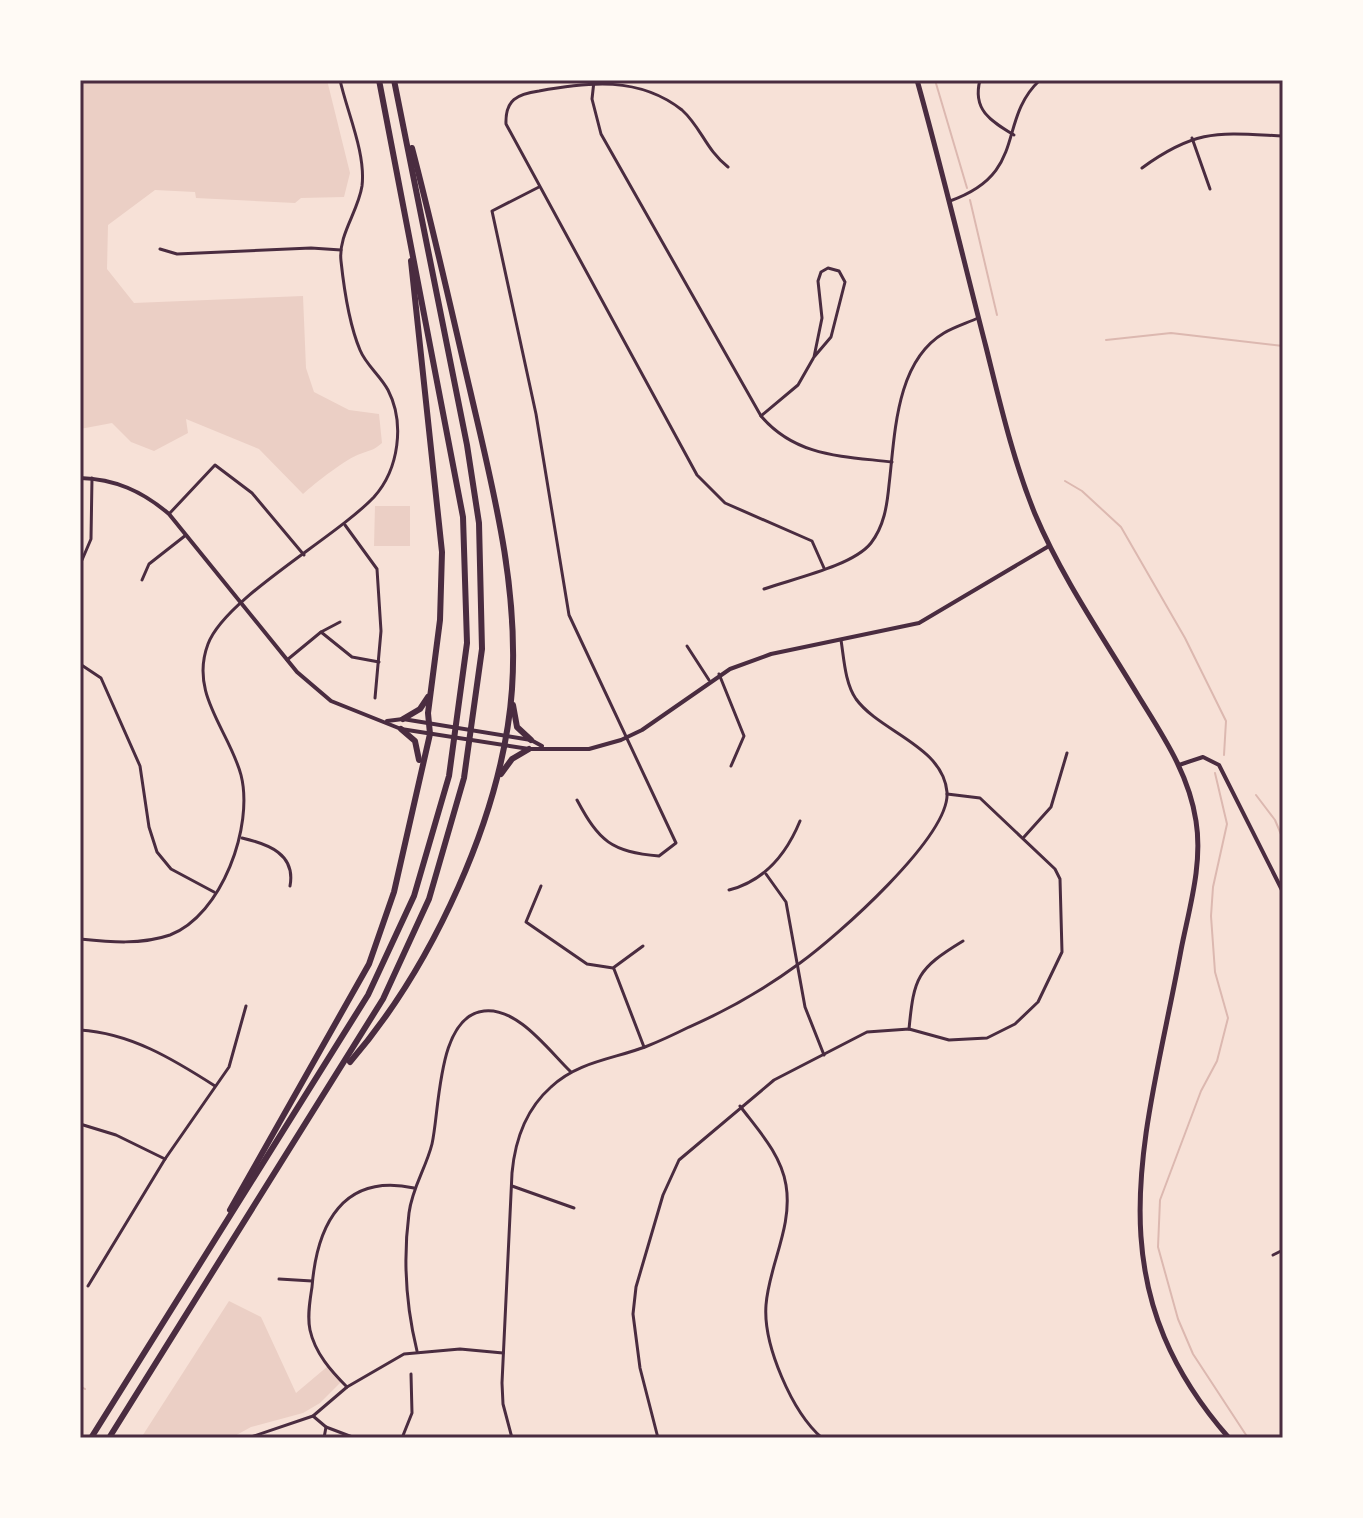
<svg xmlns="http://www.w3.org/2000/svg" width="1363" height="1518" viewBox="0 0 1363 1518" font-family="'Crimson Pro',serif">
<rect width="100%" height="100%" fill="#f7e1d7"/>
<g fill="#ebcfc5">
<path d="M80,80H327L350,173L344,197L301,198L295,203L196,198L195,192L155,190L108,225L107,269L134,303L303,296L306,368L314,392L349,410L379,414L382,443C373,451 370,450 360,454C347,458 314,484 303,494L259,449L186,419L188,433L154,451L131,442L112,423L80,429Z"/>
<polygon points="375,506 410,506 410,546 374,546"/>
<polygon points="229,1301 261,1317 296,1393 328,1366 342,1381 320,1403 303,1413 251,1427 231,1438 141,1438"/>
</g>
<g fill="none" stroke-linecap="round" stroke-linejoin="round">
<g stroke="#dcb8b0" stroke-width="2">
<polyline points="935,80 967,188"/>
<polyline points="970,200 997,315"/>
<polyline points="1106,340 1171,333 1283,346"/>
<polyline points="1065,481 1082,491 1121,527 1185,638 1226,721 1224,755"/>
<polyline points="1215,773 1227,824 1213,887 1211,916 1215,972 1228,1018 1217,1061 1201,1091 1160,1200 1158,1247 1178,1319 1193,1354 1248,1438"/>
<polyline points="1256,795 1275,820 1283,839"/>
<polyline points="80,1386 85,1389"/>
</g>
<g stroke="#4a2c40" stroke-width="3">
<path d="M980,80C972,110 991,121 1014,135"/>
<path d="M594,81L592,99L601,134L761,416C796,457 842,456 892,462"/>
<polyline points="1192,138 1210,189"/>
<path d="M728,167C706,150 701,127 682,110C639,76 588,82 539,91C517,94 505,100 506,124L697,475L725,503L812,541L824,568"/>
<path d="M1142,168C1197,128 1219,133 1283,136"/>
<path d="M539,187L492,211L536,414L569,615L676,843L659,856C611,852 599,841 577,800"/>
<path d="M950,201C1029,173 996,121 1040,80"/>
<polyline points="160,249 177,254 311,248 341,250"/>
<polyline points="761,416 798,385 814,357 831,337 845,282 839,271 828,268 821,272 818,281 822,318 814,357"/>
<polyline points="169,514 215,465 252,493 304,555"/>
<polyline points="345,525 377,569 381,631 375,698"/>
<polyline points="82,560 91,539 92,478"/>
<polyline points="142,580 149,564 186,535"/>
<path d="M764,589C792,579 853,566 871,543C884,526 887,506 889,485C895,436 895,362 944,333C954,327 967,323 978,318"/>
<polyline points="321,632 340,622"/>
<polyline points="687,646 709,680"/>
<polyline points="287,660 321,632 352,657 379,662"/>
<polyline points="80,664 101,678 140,766 149,827 157,852 171,869 214,892"/>
<polyline points="719,674 744,736 731,766"/>
<polyline points="1024,837 1051,807 1067,753"/>
<path d="M242,838C268,844 296,854 290,886"/>
<polyline points="766,874 786,902 805,1007 824,1055"/>
<polyline points="541,886 526,922 587,964 613,968 643,946"/>
<path d="M729,890C764,881 786,855 800,821"/>
<path d="M80,939C110,942 141,945 170,935C222,915 254,826 241,775C229,730 189,694 208,644C225,598 335,538 374,497C399,469 405,423 388,390C380,375 366,365 360,350C349,324 344,289 341,261C338,235 358,212 362,186C366,153 347,112 340,80"/>
<polyline points="614,969 644,1047"/>
<path d="M909,1029C914,977 917,969 963,941"/>
<path d="M80,1030C130,1033 173,1059 215,1086"/>
<path d="M740,1106C758,1130 781,1154 786,1185C793,1227 769,1265 766,1305C763,1345 792,1412 822,1438"/>
<polyline points="80,1124 116,1135 165,1159"/>
<polyline points="512,1186 574,1208"/>
<polyline points="1273,1255 1283,1250"/>
<polyline points="279,1279 312,1281"/>
<polyline points="88,1286 165,1159 229,1067 246,1006"/>
<path d="M417,1351C406,1306 403,1259 409,1213C412,1188 426,1168 432,1144C440,1109 437,1016 484,1011C518,1007 549,1051 571,1072"/>
<path d="M347,1387C331,1371 315,1353 310,1330C307,1316 310,1300 312,1287C317,1224 343,1173 414,1188"/>
<polyline points="313,1416 326,1427 355,1438"/>
<polyline points="248,1438 313,1416 347,1387 404,1354 460,1349 503,1353"/>
<polyline points="324,1438 326,1427"/>
<polyline points="402,1438 412,1413 411,1374"/>
<path d="M512,1438L503,1404L502,1383L512,1173C515,1140 525,1110 551,1087C577,1062 613,1059 645,1047C660,1041 675,1034 689,1027C728,1010 766,988 800,963C835,938 951,836 947,792C943,746 880,732 856,699C845,683 844,659 841,640"/>
<polyline points="658,1438 640,1368 633,1314 636,1287 663,1195 679,1160 774,1080 867,1032 909,1029 949,1040 987,1038 1015,1024 1038,1002 1062,952 1060,879 1055,869 980,798 947,794"/>
</g>
<g stroke="#4a2c40" stroke-width="4">
<path d="M80,478C115,479 142,491 169,514L297,672L331,701L401,729L529,749H589L621,740L642,730L730,669L771,654L919,623L1049,546"/>
<polyline points="387,721 403,719 531,740 542,746"/>
<polyline points="1179,765 1203,757 1219,765 1283,892"/>
</g>
<path stroke="#4a2c40" stroke-width="5" d="M917,80C942,169 963,258 986,347C1000,403 1013,460 1035,514C1062,578 1103,637 1139,697C1163,736 1189,774 1196,821C1203,864 1189,909 1181,950C1147,1135 1090,1280 1229,1438"/>
<g stroke="#4a2c40" stroke-width="6">
<polyline points="513,705 517,727 531,740"/>
<polyline points="403,719 420,709 428,697"/>
<polyline points="401,729 415,741 419,760"/>
<polyline points="501,774 512,759 529,749"/>
<path d="M350,1062C432,967 503,815 512,689C519,587 493,489 470,390C451,309 433,228 412,148"/>
<polyline points="230,1210 369,964 394,892 430,734 428,713 440,620 442,552 411,261"/>
<polyline points="91,1438 368,995 414,896 449,776 467,643 463,517 379,80"/>
<polyline points="109,1438 383,999 429,899 464,778 482,649 479,523 467,445 394,80"/>
</g>
</g>
<rect width="1363" height="1518" fill="none" stroke="#fffaf5" stroke-width="164"/>
<rect x="82" y="82" width="1199" height="1354" fill="none" stroke="#4a2c40" stroke-width="3"/>
</svg>
